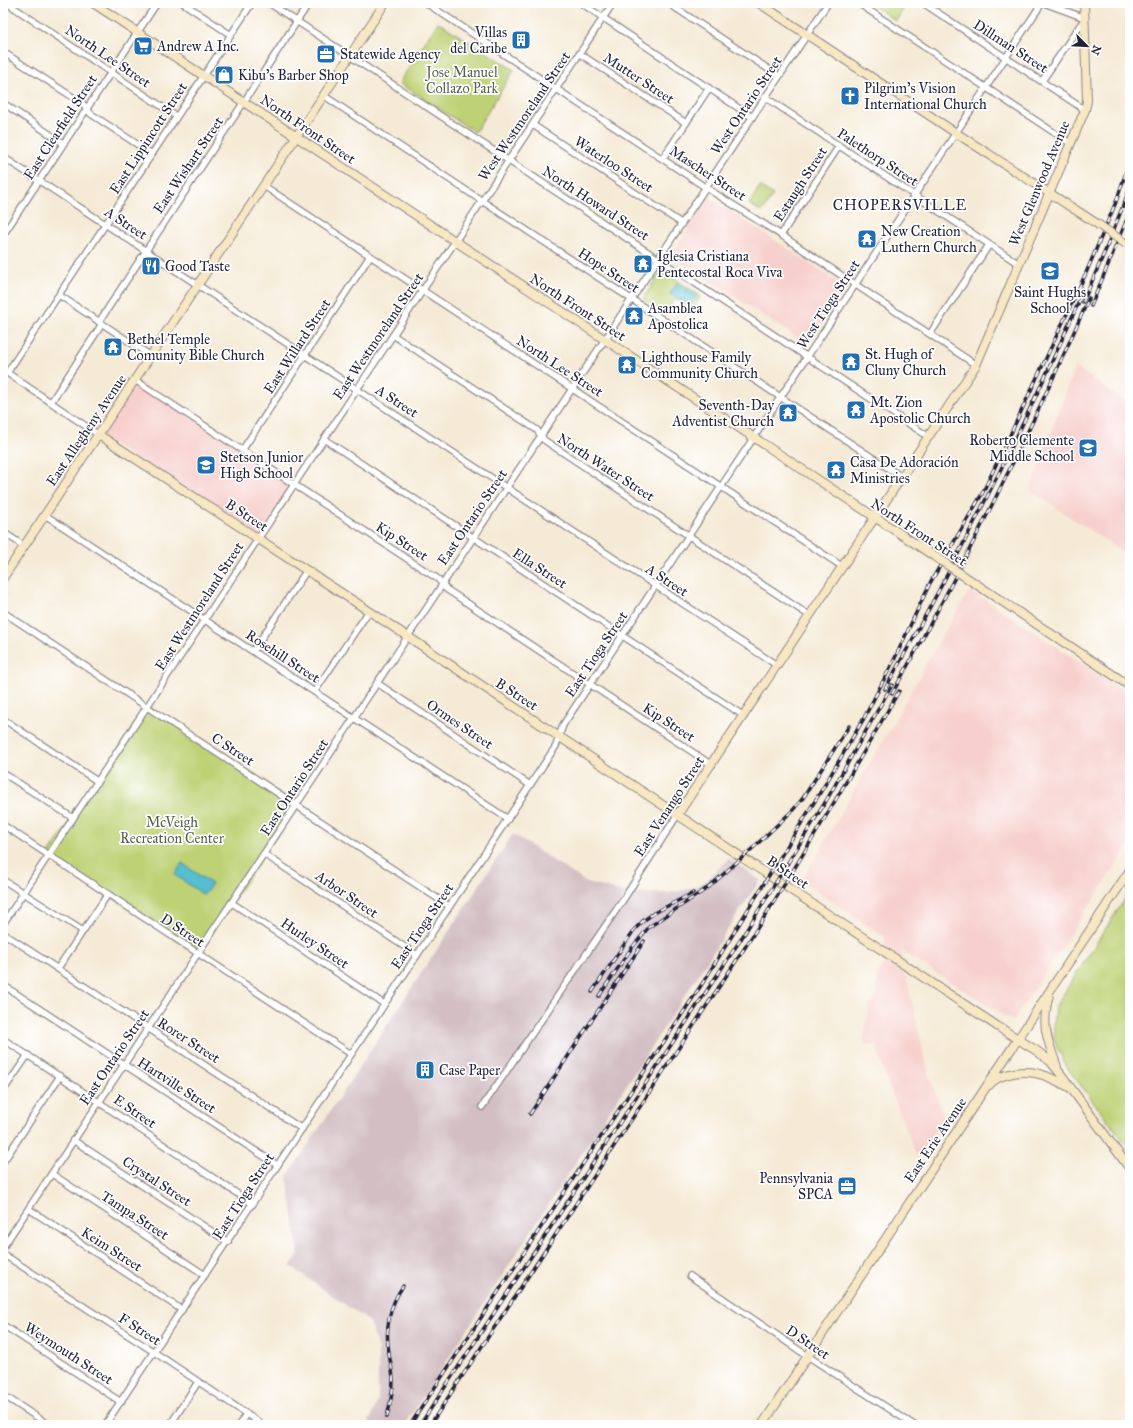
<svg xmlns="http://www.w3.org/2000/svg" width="1133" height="1428" viewBox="0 0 1133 1428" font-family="'IM FELL Great Primer',serif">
<rect width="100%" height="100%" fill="#fff"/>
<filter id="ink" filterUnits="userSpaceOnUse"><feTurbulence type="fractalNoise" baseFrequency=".025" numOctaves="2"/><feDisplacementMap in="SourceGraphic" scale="8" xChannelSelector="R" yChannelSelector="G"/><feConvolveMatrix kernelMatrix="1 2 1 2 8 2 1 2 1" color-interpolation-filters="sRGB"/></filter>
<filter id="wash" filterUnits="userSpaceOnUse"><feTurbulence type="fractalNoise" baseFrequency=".012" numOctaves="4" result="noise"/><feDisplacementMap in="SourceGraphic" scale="16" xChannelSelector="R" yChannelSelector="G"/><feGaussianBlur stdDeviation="0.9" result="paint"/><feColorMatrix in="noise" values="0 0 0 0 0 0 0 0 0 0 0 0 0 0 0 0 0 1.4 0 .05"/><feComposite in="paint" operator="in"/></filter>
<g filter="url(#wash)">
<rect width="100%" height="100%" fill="#f5ead5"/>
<g fill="#f7d0cd">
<polygon points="709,197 846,287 808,345 671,255"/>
<polygon points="1075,367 1130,405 1130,557 1030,490"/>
<polygon points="135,380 294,484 258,538 99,435"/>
<polygon points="970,590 1130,695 1130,844 1013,1021 900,950 929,1076 944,1117 917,1157 886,1078 879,1056 878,1046 863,1044 869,1006 877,996 876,985 879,972 883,965 885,937 802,881 918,680 925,665"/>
</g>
<polygon fill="#d2bec3" points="513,834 587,883 627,893 666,893 690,889 706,881 729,859 760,880 405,1425 368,1425 378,1400 378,1349 370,1322 290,1266 299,1254 287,1177"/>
<g fill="#bed174" stroke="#707a58">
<polygon points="869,3 901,3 898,7 903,10 896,21"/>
<polygon points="438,22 514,70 475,132 399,83"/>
<polygon points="760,186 773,195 762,212 749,204"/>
<polygon points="662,270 701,296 692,310 675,299 665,313 643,299"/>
<polygon points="147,706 296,805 198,954 48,855"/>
<polygon points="1130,891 1130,1149 1068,1069 1056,1046 1053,1025 1055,1007"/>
</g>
<g fill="#54bed1" stroke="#3b7086">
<polygon points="677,283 697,296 690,306 670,294"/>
<polygon points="182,863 212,884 204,895 175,875"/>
</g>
</g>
<g filter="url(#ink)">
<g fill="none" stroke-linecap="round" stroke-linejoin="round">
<defs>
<g id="street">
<polyline points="7,3 176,116"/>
<polyline points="183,3 231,35"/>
<polyline points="269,3 929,437"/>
<polyline points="426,3 705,187 781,235 976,365"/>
<polyline points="581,3 752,117"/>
<polyline points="668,3 779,76"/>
<polyline points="858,3 1070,143"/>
<polyline points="923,3 1085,110"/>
<polyline points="3,52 82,103 91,114 152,154"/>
<polyline points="580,54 686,123"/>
<polyline points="1042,81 1085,18 1044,3"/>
<polyline points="323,95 476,197 902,477"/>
<polyline points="765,97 1019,264"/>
<polyline points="3,103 63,143"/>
<polyline points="533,125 681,223"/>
<polyline points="3,157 778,666"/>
<polyline points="663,158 709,88"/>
<polyline points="264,186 843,567"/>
<polyline points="3,235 157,3"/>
<polyline points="781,235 839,146"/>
<polyline points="59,295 151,356"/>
<polyline points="99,322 309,3"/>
<polyline points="930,334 989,245"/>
<polyline points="393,335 537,430 544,440 810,616"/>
<polyline points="3,370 99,435"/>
<polyline points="7,373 252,3"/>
<polyline points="135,380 438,579 446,589 712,765"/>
<polyline points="51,402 102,324"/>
<polyline points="324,439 744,716"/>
<polyline points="243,449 370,256"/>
<polyline points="45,515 508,819"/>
<polyline points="3,532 24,546"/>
<polyline points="3,612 449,906"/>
<polyline points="253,651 307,570"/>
<polyline points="377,683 530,785"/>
<polyline points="315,691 369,611"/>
<polyline points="3,719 97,781"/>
<polyline points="3,773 73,818"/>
<polyline points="3,825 351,1054"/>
<polyline points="264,854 417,955"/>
<polyline points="3,880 83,931"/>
<polyline points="232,903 384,1004"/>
<polyline points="3,924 613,3"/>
<polyline points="3,933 302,1129"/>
<polyline points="58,968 108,894"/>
<polyline points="3,985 277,1165"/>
<polyline points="3,1039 253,1204"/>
<polyline points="3,1091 28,1055"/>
<polyline points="482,1107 623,900 678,814"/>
<polyline points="73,1140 228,1242"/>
<polyline points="3,1162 60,1076"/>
<polyline points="52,1174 205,1275"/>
<polyline points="29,1209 182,1310"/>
<polyline points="3,1247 828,3"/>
<polyline points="3,1254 154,1352 263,1425"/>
<polyline points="690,1276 806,1355 914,1425"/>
<polyline points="3,1325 121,1402"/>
<polyline points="3,1395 49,1425"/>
<polyline points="105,1425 556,746 563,725 1042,3"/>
<polyline points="170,1425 198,1382"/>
<polyline points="239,1425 246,1414"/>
</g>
<g id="secondary">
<polyline points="93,3 934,556"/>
<polyline points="759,3 956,133 1099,225"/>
<polyline points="99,435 369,611 997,1026 1037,1051 1050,1061 1060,1073 1130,1169"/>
<polyline points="3,578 385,3"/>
<polyline points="985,590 1130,686"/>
<polyline points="678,814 976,365 1085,110 1087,101 1084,3"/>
<path d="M1049,995C1041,1025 1047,1039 1057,1067"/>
<path d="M989,1085C1001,1072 1027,1069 1043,1075C1052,1078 1061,1083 1069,1087"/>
<polyline points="762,1425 1130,870"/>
</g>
</defs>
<use href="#street" stroke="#8c8688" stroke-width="8"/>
<use href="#secondary" stroke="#8c8688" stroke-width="10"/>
<use href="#street" stroke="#fff" stroke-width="5.5"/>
<use href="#secondary" stroke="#f7e8c3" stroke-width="8"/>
<defs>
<g id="rail">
<polyline points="1083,302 1106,249 1130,188"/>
<polyline points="1091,306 1130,212"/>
<path d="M885,689C957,561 1023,429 1082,295"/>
<path d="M892,694C964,565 1030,433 1089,298"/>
<polyline points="592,992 634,930 643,921 654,913 693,893"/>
<polyline points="599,996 631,949 649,927 709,887 754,847 793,810 803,798 849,726"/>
<polyline points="530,1114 644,941"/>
<path d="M387,1417C390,1405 393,1393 393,1381C393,1371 390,1362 389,1353C385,1329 389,1306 403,1286"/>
<polyline points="410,1425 704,981 826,783 864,718 895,658 930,583 982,494 1003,450 1086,273 1116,202 1130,160"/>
<polyline points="420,1425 741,939 826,801 892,685"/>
<path d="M430,1425L744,949C798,865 849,778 899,691"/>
</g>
</defs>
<use href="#rail" stroke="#22223b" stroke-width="3.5"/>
<use href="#rail" stroke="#fff" stroke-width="2" stroke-dasharray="6" stroke-linecap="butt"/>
<defs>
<g id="secondary-bridge">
<polyline points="1099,225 1126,244"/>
<polyline points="934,556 985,590"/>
</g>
</defs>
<use href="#secondary-bridge" stroke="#8c8688" stroke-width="10" stroke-linecap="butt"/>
<use href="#secondary-bridge" stroke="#f7e8c3" stroke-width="8"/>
</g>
</g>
<defs>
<symbol id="building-square" viewBox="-11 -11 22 22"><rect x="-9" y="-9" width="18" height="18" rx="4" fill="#1f6fb2" stroke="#fff"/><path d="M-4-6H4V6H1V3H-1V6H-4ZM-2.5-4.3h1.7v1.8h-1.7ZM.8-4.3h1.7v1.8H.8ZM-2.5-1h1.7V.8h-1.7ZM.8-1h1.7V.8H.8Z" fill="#fff"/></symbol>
<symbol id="supermarket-square" viewBox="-11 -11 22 22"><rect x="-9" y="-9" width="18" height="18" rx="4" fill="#1f6fb2" stroke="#fff"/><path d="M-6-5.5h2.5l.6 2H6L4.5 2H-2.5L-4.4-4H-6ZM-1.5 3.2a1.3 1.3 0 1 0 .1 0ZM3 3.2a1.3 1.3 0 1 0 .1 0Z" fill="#fff"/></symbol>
<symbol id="office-square" viewBox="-11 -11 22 22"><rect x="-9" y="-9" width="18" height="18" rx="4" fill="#1f6fb2" stroke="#fff"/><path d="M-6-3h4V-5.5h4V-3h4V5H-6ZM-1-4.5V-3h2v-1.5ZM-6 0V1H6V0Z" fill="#fff"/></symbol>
<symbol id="shop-square" viewBox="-11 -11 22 22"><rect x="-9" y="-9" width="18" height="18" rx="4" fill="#1f6fb2" stroke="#fff"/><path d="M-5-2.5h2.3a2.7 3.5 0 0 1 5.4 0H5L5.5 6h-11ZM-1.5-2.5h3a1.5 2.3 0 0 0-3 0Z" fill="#fff"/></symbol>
<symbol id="church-square" viewBox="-11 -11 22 22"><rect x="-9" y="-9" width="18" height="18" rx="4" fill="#1f6fb2" stroke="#fff"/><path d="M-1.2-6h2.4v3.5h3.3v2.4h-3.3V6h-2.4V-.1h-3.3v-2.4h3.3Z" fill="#fff"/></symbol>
<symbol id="temple-square" viewBox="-11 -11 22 22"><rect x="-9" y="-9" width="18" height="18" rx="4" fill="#1f6fb2" stroke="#fff"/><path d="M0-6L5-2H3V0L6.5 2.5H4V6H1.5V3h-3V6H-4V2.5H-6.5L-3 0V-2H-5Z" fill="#fff"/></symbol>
<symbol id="restaurant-square" viewBox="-11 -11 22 22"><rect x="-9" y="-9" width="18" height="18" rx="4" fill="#1f6fb2" stroke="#fff"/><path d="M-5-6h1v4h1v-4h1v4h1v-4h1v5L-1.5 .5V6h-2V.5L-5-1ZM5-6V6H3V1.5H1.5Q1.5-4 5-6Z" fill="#fff"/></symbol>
<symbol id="school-square" viewBox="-11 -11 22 22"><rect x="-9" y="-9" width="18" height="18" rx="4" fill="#1f6fb2" stroke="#fff"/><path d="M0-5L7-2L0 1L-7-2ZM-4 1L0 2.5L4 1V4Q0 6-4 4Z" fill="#fff"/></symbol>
</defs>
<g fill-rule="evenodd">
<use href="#building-square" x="510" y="29" width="22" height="22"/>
<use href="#supermarket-square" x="132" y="35" width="22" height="22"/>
<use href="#office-square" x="315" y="43" width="22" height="22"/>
<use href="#shop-square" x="213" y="64" width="22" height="22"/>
<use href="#church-square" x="839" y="85" width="22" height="22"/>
<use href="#temple-square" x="856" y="228" width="22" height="22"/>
<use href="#temple-square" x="632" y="253" width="22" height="22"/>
<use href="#restaurant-square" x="140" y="255" width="22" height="22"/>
<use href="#school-square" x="1039" y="260" width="22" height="22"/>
<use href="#temple-square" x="623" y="305" width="22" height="22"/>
<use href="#temple-square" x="102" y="336" width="22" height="22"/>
<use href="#temple-square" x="840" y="351" width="22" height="22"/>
<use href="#temple-square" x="616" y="354" width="22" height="22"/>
<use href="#temple-square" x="845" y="399" width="22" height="22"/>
<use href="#temple-square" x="777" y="402" width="22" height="22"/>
<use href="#school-square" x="1077" y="437" width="22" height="22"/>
<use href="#school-square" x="195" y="454" width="22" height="22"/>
<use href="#temple-square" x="825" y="459" width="22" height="22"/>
<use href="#building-square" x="414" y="1059" width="22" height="22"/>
<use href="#office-square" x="836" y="1175" width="22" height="22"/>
</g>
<g text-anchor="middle" stroke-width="3.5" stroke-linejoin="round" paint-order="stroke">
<g font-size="14" fill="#22223b" stroke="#fff" text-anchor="start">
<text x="507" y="37" text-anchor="end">Villas<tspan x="507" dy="16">del Caribe</tspan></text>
<text x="157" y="51">Andrew A Inc.</text>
<text x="340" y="59">Statewide Agency</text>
<text x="238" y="80">Kibu's Barber Shop</text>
<text x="864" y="93">Pilgrim's Vision<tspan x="864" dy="16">International Church</tspan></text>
<text x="881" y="236">New Creation<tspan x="881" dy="16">Luthern Church</tspan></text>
<text x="657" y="261">Iglesia Cristiana<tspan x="657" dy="16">Pentecostal Roca Viva</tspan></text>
<text x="165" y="271">Good Taste</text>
<text x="1050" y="297" text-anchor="middle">Saint Hughs<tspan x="1050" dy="16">School</tspan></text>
<text x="648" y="313">Asamblea<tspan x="648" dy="16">Apostolica</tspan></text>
<text x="127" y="344">Bethel Temple<tspan x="127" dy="16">Comunity Bible Church</tspan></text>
<text x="865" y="359">St. Hugh of<tspan x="865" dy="16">Cluny Church</tspan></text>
<text x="641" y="362">Lighthouse Family<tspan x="641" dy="16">Community Church</tspan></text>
<text x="870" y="407">Mt. Zion<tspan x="870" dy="16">Apostolic Church</tspan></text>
<text x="774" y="410" text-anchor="end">Seventh-Day<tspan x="774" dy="16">Adventist Church</tspan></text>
<text x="1074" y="445" text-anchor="end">Roberto Clemente<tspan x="1074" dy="16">Middle School</tspan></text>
<text x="220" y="462">Stetson Junior<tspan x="220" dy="16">High School</tspan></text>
<text x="850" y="467">Casa De Adoración<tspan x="850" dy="16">Ministries</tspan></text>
<text x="439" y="1075">Case Paper</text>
<text x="833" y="1183" text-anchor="end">Pennsylvania<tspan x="833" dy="16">SPCA</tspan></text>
</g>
<g font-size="14" fill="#22223b" stroke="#fff">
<text transform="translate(1011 46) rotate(33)" y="5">Dillman Street</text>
<text transform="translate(108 56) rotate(34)" y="5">North Lee Street</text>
<text transform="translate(639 78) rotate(33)" y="5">Mutter Street</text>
<text transform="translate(746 105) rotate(-56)" y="5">West Ontario Street</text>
<text transform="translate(524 116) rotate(-56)" y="5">West Westmoreland Street</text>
<text transform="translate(60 127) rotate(-57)" y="5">East Clearfield Street</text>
<text transform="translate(308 129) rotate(34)" y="5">North Front Street</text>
<text transform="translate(148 138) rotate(-57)" y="5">East Lippincott Street</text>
<text transform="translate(878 157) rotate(33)" y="5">Palethorp Street</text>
<text transform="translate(614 164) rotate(33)" y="5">Waterloo Street</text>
<text transform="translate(188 165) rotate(-56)" y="5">East Wishart Street</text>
<text transform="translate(708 173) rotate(33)" y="5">Mascher Street</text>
<text transform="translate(1039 183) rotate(-67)" y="5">West Glenwood Avenue</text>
<text transform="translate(800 184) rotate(-57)" y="5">Estaugh Street</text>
<text transform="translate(596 203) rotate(33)" y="5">North Howard Street</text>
<text transform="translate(126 223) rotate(33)" y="5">A Street</text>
<text transform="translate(609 270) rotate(33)" y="5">Hope Street</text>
<text transform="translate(828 304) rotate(-57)" y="5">West Tioga Street</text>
<text transform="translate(578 307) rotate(33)" y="5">North Front Street</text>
<text transform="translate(378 336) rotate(-56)" y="5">East Westmoreland Street</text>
<text transform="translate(297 346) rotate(-57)" y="5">East Willard Street</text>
<text transform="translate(560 366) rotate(33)" y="5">North Lee Street</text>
<text transform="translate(397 401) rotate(33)" y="5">A Street</text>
<text transform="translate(86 430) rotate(-56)" y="5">East Allegheny Avenue</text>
<text transform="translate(606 467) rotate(33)" y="5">North Water Street</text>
<text transform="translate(247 515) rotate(33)" y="5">B Street</text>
<text transform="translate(472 517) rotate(-56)" y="5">East Ontario Street</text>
<text transform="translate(919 532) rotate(33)" y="5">North Front Street</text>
<text transform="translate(402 541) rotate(33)" y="5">Kip Street</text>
<text transform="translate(540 568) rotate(33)" y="5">Ella Street</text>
<text transform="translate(667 580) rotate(33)" y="5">A Street</text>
<text transform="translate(199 606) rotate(-57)" y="5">East Westmoreland Street</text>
<text transform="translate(596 654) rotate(-56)" y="5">East Tioga Street</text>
<text transform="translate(283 656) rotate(33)" y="5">Rosehill Street</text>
<text transform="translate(517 694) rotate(33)" y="5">B Street</text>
<text transform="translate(669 722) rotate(33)" y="5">Kip Street</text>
<text transform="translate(460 724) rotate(34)" y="5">Ormes Street</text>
<text transform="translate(233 749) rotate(33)" y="5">C Street</text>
<text transform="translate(294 787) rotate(-57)" y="5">East Ontario Street</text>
<text transform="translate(669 806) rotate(-57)" y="5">East Venango Street</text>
<text transform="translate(788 872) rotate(34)" y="5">B Street</text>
<text transform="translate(347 894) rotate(34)" y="5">Arbor Street</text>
<text transform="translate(422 926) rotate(-56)" y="5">East Tioga Street</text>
<text transform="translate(183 930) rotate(33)" y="5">D Street</text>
<text transform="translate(315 943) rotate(34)" y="5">Hurley Street</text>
<text transform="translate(189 1040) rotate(33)" y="5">Rorer Street</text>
<text transform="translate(114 1057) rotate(-56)" y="5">East Ontario Street</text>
<text transform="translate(177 1085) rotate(33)" y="5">Hartville Street</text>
<text transform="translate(135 1111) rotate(34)" y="5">E Street</text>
<text transform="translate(935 1140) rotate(-56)" y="5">East Erie Avenue</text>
<text transform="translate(157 1181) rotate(33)" y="5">Crystal Street</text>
<text transform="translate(243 1196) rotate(-57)" y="5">East Tioga Street</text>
<text transform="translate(135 1215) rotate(33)" y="5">Tampa Street</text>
<text transform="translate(112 1249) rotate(33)" y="5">Keim Street</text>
<text transform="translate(140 1329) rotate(33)" y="5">F Street</text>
<text transform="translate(808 1342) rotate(34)" y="5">D Street</text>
<text transform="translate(69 1353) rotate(33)" y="5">Weymouth Street</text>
</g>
<g font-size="14" fill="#595f4f" stroke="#fff">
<text x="462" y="77">Jose Manuel<tspan x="462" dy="16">Collazo Park</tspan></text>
<text x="172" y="827">McVeigh<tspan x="172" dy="16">Recreation Center</tspan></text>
</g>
<g font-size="15" letter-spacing="1" fill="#22223b" stroke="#fff">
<text x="900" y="210">CHOPERSVILLE</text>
</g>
</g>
<rect width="1133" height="1428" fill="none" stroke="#fff" stroke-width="16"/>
<g transform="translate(1087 46) rotate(114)" stroke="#ffffff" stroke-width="3" paint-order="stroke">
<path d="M0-3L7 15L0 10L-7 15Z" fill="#22223b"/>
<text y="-6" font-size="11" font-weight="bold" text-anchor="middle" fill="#22223b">N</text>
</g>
</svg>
